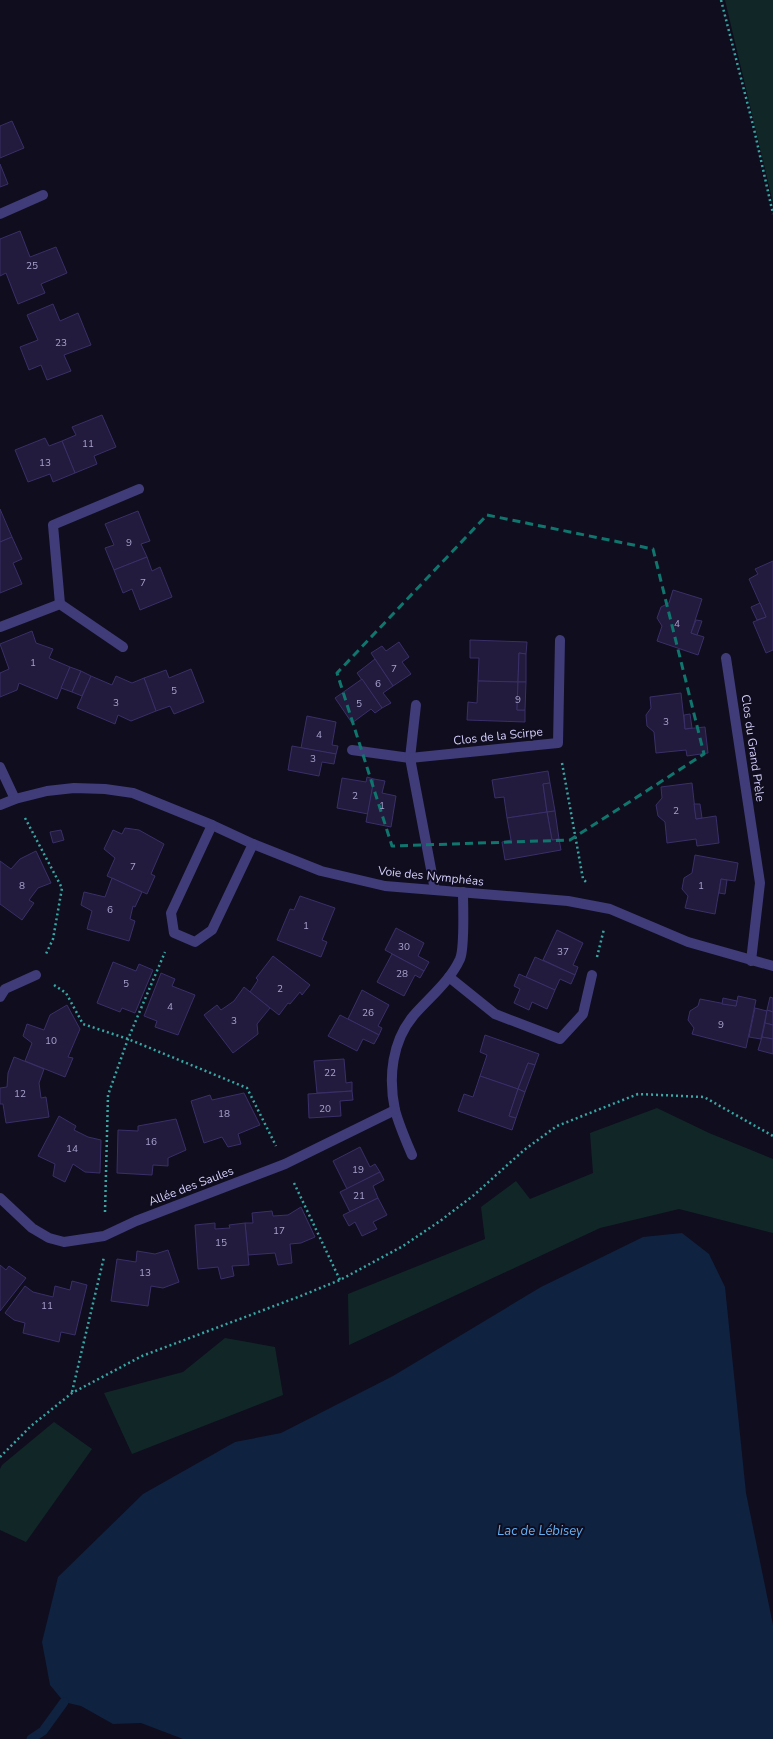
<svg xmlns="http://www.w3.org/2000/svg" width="773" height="1739" viewBox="0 0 773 1739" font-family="'Nunito Sans',sans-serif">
<rect width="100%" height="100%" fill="#100d1e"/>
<g fill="#112727">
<polygon points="725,0 773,0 773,203"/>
<polygon points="657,1108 709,1133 773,1159 773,1233 679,1209 600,1228 349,1345 348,1294 485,1239 481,1207 516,1181 530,1199 593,1173 590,1133"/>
<polygon points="225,1338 275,1347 283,1395 132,1454 104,1393 183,1372"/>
<polygon points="54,1422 92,1449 26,1542 0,1530 0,1469 2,1465"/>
</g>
<polygon fill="#0f2240" points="682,1233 709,1254 725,1287 746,1493 773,1625 773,1739 183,1739 141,1723 113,1724 81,1706 64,1702 50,1685 42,1642 58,1577 143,1494 235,1442 281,1433 393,1376 541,1287 643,1237"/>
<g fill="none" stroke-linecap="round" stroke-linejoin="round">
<polyline stroke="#0f2240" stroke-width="9" points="31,1739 43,1731 64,1702"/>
</g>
<g fill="#221b3d" stroke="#3a2f68">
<polygon points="12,121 24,148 0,158 0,126"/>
<polygon points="0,164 8,184 0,187"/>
<polygon points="20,231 30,257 56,247 67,273 41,284 45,293 18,304 6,273 0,276 0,239"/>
<polygon points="53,304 60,321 78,313 91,345 64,355 71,371 47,380 41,365 29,370 20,347 38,340 27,315"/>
<polygon points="102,415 116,447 94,456 97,464 75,473 62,441 76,435 72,427"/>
<polygon points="45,438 49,446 62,441 75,473 53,482 50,474 28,482 15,450"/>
<polygon points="0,509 12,537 0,542"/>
<polygon points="138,511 150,541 141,544 147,557 114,570 105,548 114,545 105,524"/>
<polygon points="12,537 22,559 13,563 22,584 0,593 0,542"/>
<polygon points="147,557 152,571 160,567 172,597 140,610 132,589 123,593 114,570"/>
<polygon points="773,561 773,650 766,653 753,622 766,617 749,579 758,574 755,569"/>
<polygon points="673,590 702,599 691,633 704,637 698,655 657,641 662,626 657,618 661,607 669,603"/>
<polygon points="760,603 766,617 757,620 751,607"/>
<polygon points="696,620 702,621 697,635 691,633"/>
<polygon points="32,631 36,643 53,649 49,658 70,667 57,699 19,683 17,690 0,697 0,673 9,669 0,644"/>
<polygon points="470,640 527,642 526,654 519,653 518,682 478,681 479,658 470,658"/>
<polygon points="399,642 409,657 402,662 411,674 393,686 371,653 382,646 386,651"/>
<polygon points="519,653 526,654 526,682 518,682"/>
<polygon points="375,659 393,686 383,693 391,703 382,708 357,673"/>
<polygon points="70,667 81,671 72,692 61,688"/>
<polygon points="191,669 204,702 174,714 170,706 156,711 144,678 166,670 169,678"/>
<polygon points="81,671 91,676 82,696 72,692"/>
<polygon points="91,676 112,685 116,676 132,683 144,678 156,711 131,721 118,715 115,724 77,708"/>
<polygon points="362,679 382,708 375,713 371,709 352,723 335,698"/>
<polygon points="478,681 518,682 517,710 525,710 525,722 467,720 468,702 477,703"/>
<polygon points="518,682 526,682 525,710 517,710"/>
<polygon points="681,693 685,729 705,727 708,753 687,756 686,750 656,753 654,732 647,726 646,715 651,708 650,697"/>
<polygon points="690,714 692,728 685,729 684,715"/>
<polygon points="307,716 336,722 332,745 338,746 336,754 301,748"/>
<polygon points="292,746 336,754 334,764 322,762 319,776 288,770"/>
<polygon points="548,771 550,783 543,784 547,812 507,818 504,797 495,798 492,780"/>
<polygon points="367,777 374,779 368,814 337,808 342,778 366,782"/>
<polygon points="374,779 385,781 382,793 396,796 391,827 366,822"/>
<polygon points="550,783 555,811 547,812 543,784"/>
<polygon points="692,783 696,819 716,816 719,843 697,846 696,839 667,843 665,822 658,816 656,805 662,798 661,787"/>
<polygon points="694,804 700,804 702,818 696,819"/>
<polygon points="555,811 559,839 552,840 547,812"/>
<polygon points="547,812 552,840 559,839 561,850 505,860 502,842 511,840 507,818"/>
<polygon points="125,828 139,830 164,844 151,874 155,876 147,894 107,876 115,858 104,849 113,830 122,834"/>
<polygon points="61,830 64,840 53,843 50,832"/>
<polygon points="36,851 51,883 38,888 29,900 34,903 22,920 0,904 0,861 11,869 20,859"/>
<polygon points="695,855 738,863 735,881 721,879 715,914 685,908 688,896 682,889 684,878 692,873"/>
<polygon points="112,878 142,892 135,907 133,906 130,919 135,921 129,941 87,929 92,911 81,905 84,892 105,897"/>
<polygon points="721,879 727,880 725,894 719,893"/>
<polygon points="300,896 335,908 322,940 327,942 321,957 277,940 290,909 294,910"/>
<polygon points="396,928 424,943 418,956 429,962 424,971 385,950"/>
<polygon points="557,930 583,943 573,965 578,967 575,975 543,960"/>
<polygon points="392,954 424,971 420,978 415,975 404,996 377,982"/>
<polygon points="273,956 310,985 302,995 300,992 290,1004 288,1003 279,1015 250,992 258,980 256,978"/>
<polygon points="535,957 575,975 571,984 560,979 555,990 526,977"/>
<polygon points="113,962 136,971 139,964 153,970 135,1013 122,1008 120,1012 97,1003"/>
<polygon points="161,973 175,979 172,986 195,995 178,1035 155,1027 157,1021 144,1016"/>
<polygon points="519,974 555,990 547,1009 532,1002 529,1010 514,1003 520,989 514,986"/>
<polygon points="244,987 270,1008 257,1024 258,1034 233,1053 204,1015 217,1005 221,1010 234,1001"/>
<polygon points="362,990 389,1005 378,1026 382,1028 379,1035 348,1019"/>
<polygon points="738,996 756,1000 746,1048 692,1034 694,1028 688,1020 690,1011 698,1006 700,999 736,1006"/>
<polygon points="770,997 773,998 773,1012 767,1010"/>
<polygon points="723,998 737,1001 736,1006 722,1004"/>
<polygon points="67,1005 80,1029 68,1057 73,1058 65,1077 25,1061 32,1043 23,1036 27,1024 44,1030 50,1015"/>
<polygon points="755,1008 767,1011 761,1039 749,1037"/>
<polygon points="767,1010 773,1012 773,1025 765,1023"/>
<polygon points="340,1015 379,1035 374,1044 363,1039 357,1051 328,1036"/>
<polygon points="765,1023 773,1025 773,1039 762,1037"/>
<polygon points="485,1035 539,1054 535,1065 528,1063 518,1089 480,1076 487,1055 480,1052"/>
<polygon points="762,1037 773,1039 773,1054 758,1050"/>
<polygon points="14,1057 44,1069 39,1083 41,1098 46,1097 49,1117 6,1123 3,1104 0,1104 0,1088 7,1087 8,1073"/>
<polygon points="344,1059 346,1083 352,1082 352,1091 317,1093 314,1061"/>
<polygon points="528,1063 535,1065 525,1092 518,1089"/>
<polygon points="480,1076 518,1089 509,1116 516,1118 512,1130 458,1111 464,1094 473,1097"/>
<polygon points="518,1089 525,1092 516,1118 509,1116"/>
<polygon points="352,1091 353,1100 340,1101 341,1116 309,1118 308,1094"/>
<polygon points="244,1093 260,1125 238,1134 241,1144 228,1147 222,1137 204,1143 191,1101 210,1095 212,1100"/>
<polygon points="59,1116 76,1126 74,1130 88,1137 101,1140 100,1173 85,1172 73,1164 65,1182 53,1176 55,1164 38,1156"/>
<polygon points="176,1119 186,1150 168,1158 168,1166 153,1165 152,1175 117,1173 118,1130 138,1131 138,1126"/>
<polygon points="360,1147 370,1167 375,1164 380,1172 347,1189 333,1161"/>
<polygon points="380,1172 384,1180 373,1186 378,1198 350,1212 340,1192"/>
<polygon points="378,1198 387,1215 373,1222 377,1229 362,1236 355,1222 349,1226 343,1215"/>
<polygon points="301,1207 315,1237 301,1243 290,1244 292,1263 278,1265 275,1253 248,1255 245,1223 253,1223 252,1213 272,1211 273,1216 288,1215"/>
<polygon points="215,1223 215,1229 230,1228 229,1225 245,1223 249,1265 232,1266 234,1276 221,1279 218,1267 198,1269 195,1225"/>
<polygon points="168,1250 179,1282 163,1288 151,1286 148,1306 111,1301 117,1259 136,1262 137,1251 155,1254"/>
<polygon points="0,1265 6,1270 9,1266 26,1278 0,1311"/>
<polygon points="72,1281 87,1285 75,1335 61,1332 59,1342 23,1333 25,1323 14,1320 5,1313 25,1286 33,1292 53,1297 55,1286 70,1290"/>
</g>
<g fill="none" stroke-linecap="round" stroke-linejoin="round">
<g stroke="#36a7a2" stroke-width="2.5" stroke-dasharray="2 3" stroke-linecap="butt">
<polyline points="721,0 754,129 773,214"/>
<polyline points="562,763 583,879 587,883"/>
<polyline points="25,818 62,888 53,939 45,956"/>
<polyline points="597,957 604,929"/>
<polyline points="54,985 66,993 83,1024 128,1039 247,1088 276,1146"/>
<polyline points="294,1183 340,1280"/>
<polyline points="105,1212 108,1095 128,1039 165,952"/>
<polyline points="72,1392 104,1257"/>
<polyline points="0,1457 31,1426 72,1393 142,1356 298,1297 340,1280 403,1246 440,1221 474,1195 524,1150 557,1126 638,1094 704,1097 773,1136"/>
</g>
<g stroke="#3f3c79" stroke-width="10">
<polyline points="0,214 43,195"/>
<polyline points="60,604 53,525 139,489"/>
<polyline points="0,627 60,604 123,647"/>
<polyline points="726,658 760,883 751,961"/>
<polyline points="352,750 410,758 416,705"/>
<polyline points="0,767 15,799"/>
<polyline points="0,805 15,799 47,791 74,788 105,789 133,793 212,825 253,844 321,871 385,886 568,901 610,909 688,942 773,966"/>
<polyline points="212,825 171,913 174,933 195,942 212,930 253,844"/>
<polyline points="435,890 410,758 558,743 560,640"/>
<polyline points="449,977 495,1014 560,1039 583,1014 592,975"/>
<polyline points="0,997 5,989 36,975"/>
<path d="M412,1155C406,1141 399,1125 395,1110C388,1077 392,1041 414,1015C430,997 450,981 460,959C465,947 463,907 463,892"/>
<polyline points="0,1198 32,1228 49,1238 64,1242 104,1236 136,1221 285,1164 395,1110"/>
</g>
</g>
<path fill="none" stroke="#0f766e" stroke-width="3" stroke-dasharray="8 5" stroke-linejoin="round" d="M487,515L653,549L704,754L570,840L392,846L337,673Z"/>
<g text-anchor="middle" stroke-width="4" stroke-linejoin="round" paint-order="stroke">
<g font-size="10" fill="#a7a1cc">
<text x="32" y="269">25</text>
<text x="61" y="346">23</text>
<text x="88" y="447">11</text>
<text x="45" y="466">13</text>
<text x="129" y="546">9</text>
<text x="143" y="586">7</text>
<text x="677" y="627">4</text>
<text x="33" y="666">1</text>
<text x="394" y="672">7</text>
<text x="378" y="687">6</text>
<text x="174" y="694">5</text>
<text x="518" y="703">9</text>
<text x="116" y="706">3</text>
<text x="359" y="707">5</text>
<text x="666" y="725">3</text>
<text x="319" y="738">4</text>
<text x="313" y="762">3</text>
<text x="355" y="799">2</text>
<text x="382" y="809">1</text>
<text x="676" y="814">2</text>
<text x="133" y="870">7</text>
<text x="22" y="889">8</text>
<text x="701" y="889">1</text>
<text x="110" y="913">6</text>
<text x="306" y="929">1</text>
<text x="404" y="950">30</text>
<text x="563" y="955">37</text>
<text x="402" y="977">28</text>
<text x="126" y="987">5</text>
<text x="280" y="992">2</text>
<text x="170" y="1010">4</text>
<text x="368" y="1016">26</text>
<text x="234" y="1024">3</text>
<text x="721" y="1028">9</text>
<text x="51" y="1044">10</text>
<text x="330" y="1076">22</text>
<text x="20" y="1097">12</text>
<text x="325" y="1112">20</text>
<text x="224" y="1117">18</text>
<text x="151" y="1145">16</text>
<text x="72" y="1152">14</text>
<text x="358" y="1173">19</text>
<text x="359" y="1199">21</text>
<text x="279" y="1234">17</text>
<text x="221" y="1246">15</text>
<text x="145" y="1276">13</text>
<text x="47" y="1309">11</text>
</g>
<g font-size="12" fill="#d3cefb" stroke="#100d1e">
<text transform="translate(498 736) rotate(-6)" y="4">Clos de la Scirpe</text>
<text transform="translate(753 748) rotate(82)" y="4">Clos du Grand Prèle</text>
<text transform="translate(431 876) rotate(6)" y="4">Voie des Nymphéas</text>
<text transform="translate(191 1186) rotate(-21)" y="4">Allée des Saules</text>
</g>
<g font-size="13" font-style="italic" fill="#63b0f4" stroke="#100d1e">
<text x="540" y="1535">Lac de Lébisey</text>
</g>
</g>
</svg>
